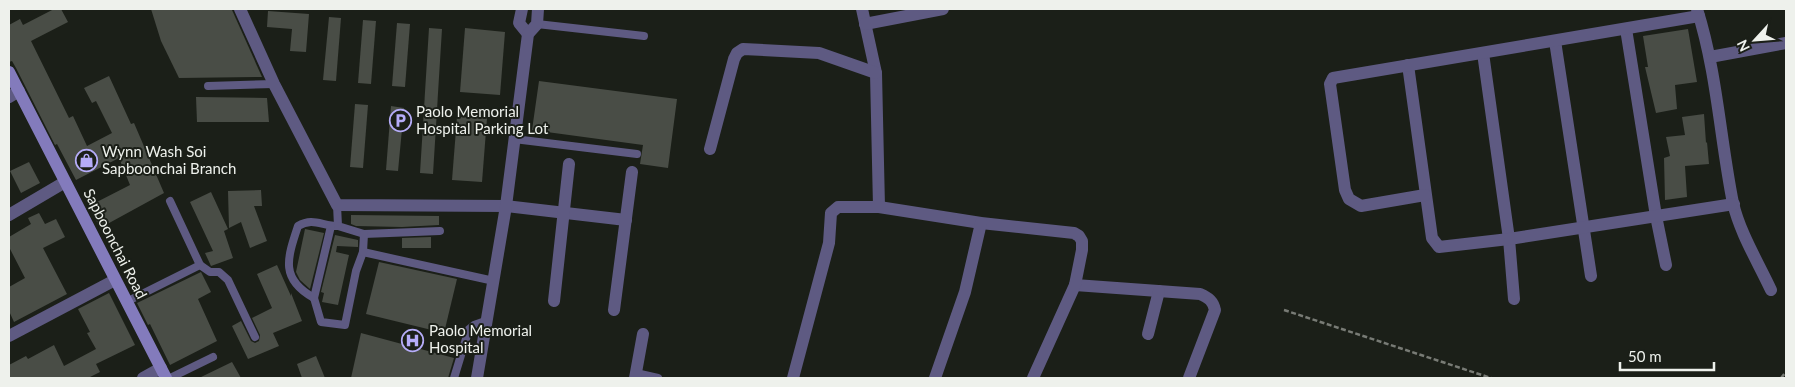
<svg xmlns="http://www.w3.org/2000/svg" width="1795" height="387" viewBox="0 0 1795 387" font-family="Lato,sans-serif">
<rect width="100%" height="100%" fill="#1b1f18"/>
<g fill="#494d46">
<polygon points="54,9 61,9 68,22 31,41 69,118 73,116 87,146 112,133 96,101 92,103 84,88 109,76 131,124 134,123 164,193 100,228 89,206 130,185 119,158 76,180 57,144 55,145 16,68 12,61 9,62 9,25 20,19 23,25"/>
<polygon points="151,9 232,10 262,77 179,78 161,41"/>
<polygon points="268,11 309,14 306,52 290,51 292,29 267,27"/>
<polygon points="329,17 341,18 336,81 323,80"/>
<polygon points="363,20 376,21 371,84 358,83"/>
<polygon points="397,23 410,24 405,87 392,86"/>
<polygon points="429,28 442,29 433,174 420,173"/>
<polygon points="465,28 505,32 500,95 460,92"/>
<polygon points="1688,29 1697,82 1675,85 1677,109 1656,113 1645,67 1648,67 1643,36"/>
<polygon points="539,81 677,99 668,168 640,164 643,145 532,130"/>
<polygon points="196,97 267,98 269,122 197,122"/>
<polygon points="355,104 368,105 363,168 350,167"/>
<polygon points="391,106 404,108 398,171 386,170"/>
<polygon points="1704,114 1706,143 1707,142 1709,164 1685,166 1687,197 1665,200 1664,158 1670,156 1666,137 1685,135 1682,117"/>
<polygon points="457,117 487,118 482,182 452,180"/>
<polygon points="29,162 40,183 21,193 10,171"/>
<polygon points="261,190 262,206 254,206 267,241 250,248 241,222 229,228 228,191"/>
<polygon points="211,192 228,229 224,231 233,258 211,266 205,253 213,251 190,202"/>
<polygon points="39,213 45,224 56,219 65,237 43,248 67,294 14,322 9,311 9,287 25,278 9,247 9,237 31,224 28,218"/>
<polygon points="351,215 439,216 439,225 402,227 356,226 351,224"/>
<polygon points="305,229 324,233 310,289 300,280 296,272"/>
<polygon points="335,235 358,240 358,247 337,246 336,252 349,255 338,305 322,302 324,293 321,292"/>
<polygon points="431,237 431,248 402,248 402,238"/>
<polygon points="379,262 457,279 444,333 366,314"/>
<polygon points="277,265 291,296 291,293 302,321 273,333 279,346 248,359 232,326 241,321 251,341 255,343 259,341 260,335 252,318 272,308 257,274"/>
<polygon points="201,272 211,292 198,299 217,341 170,365 150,324 148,325 137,303"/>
<polygon points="109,293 135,345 96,364 100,372 88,378 9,378 9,365 26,356 28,359 54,345 64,366 96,349 87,333 90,332 78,309"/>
<polygon points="361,333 454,358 448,378 351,378"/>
<polygon points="316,356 325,378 302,378 297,364"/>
<polygon points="232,362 241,378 199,378"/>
</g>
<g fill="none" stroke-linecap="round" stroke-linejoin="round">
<g stroke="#787b75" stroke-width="2.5" stroke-dasharray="5 2.5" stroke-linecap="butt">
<polyline points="1284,310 1491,378"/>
<polyline points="1781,378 1786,372"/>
</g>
<g stroke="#5e5a82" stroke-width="8">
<polyline points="537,24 644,36"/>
<polyline points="208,86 274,84"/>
<polyline points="514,139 637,154"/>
<polyline points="170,201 200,265"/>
<polyline points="337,205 338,226 364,234 440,231"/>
<path d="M338,226C322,226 313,217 298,226C287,259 280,279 314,298L321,322L345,325L356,271L363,252L494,281"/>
<polyline points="363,252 364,234"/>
<polyline points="314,298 331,226"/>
<polyline points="126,302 200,265 210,272 219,272 228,280 255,337"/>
<polyline points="636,373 658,378"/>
<polyline points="170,378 213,357"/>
<polyline points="454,378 469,329 474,325 488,320"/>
</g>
<g stroke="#5e5a82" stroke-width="12">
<polyline points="240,9 274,84 337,205 506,206 626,220"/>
<polyline points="522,9 519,23 528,34"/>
<polyline points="862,9 876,73 879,207"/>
<path d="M1697,9C1717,72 1720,138 1733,203C1740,233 1758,262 1771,290"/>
<polyline points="865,24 943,9"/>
<polyline points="1626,29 1656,216 1666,265"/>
<polyline points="1555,41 1591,276"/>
<polyline points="1483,53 1509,239 1514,299"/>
<polyline points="1710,57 1786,43"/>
<polyline points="1408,65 1432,238 1439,247 1509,239 1734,204"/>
<polyline points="9,97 19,91"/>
<polyline points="710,149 734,59 737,53 743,49 819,53 876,73"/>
<polyline points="1425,195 1361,206 1349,199 1345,190 1330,84 1333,78 1699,16"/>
<polyline points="9,215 65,182"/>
<path d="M1075,285L1200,294C1209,298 1213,301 1215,310L1189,378"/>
<polyline points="554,301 569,164"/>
<polyline points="614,310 632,172"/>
<polyline points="1148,334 1159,291"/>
<polyline points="9,336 115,280"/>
<polyline points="143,378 161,368"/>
<polyline points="477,378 506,206 528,34 537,24 538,9"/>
<polyline points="635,378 643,334"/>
<polyline points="793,378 829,243 831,213 838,207 879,207 981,223 1074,233 1079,236 1082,241 1082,250 1075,285 1033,378"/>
<polyline points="935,378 965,292 981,223"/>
</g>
<polyline stroke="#837bbc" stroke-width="12" points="9,72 166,378"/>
</g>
<defs>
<symbol id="parking-ring" viewBox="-11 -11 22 22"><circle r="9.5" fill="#1b1f18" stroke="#b5acf8" stroke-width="1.5"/><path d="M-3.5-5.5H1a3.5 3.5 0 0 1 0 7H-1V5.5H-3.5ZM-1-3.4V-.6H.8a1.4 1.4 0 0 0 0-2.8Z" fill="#b5acf8"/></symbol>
<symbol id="shop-ring" viewBox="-11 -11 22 22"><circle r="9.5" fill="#1b1f18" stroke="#b5acf8" stroke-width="1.5"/><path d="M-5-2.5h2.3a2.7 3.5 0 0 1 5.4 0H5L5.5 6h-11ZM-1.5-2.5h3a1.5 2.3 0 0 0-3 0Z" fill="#b5acf8"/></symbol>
<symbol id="hospital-ring" viewBox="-11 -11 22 22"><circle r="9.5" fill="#1b1f18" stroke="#b5acf8" stroke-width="1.5"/><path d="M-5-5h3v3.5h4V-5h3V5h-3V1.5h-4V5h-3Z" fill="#b5acf8"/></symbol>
</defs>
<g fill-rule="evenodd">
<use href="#parking-ring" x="388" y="108" width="25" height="25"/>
<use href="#shop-ring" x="74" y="148" width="25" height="25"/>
<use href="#hospital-ring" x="400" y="328" width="25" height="25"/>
</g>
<g text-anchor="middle" stroke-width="4" stroke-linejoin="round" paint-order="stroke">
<g font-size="15" fill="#eef1ec" stroke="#1b1f18" text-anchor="start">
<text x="416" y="117">Paolo Memorial<tspan x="416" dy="17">Hospital Parking Lot</tspan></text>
<text x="102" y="157">Wynn Wash Soi<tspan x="102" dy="17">Sapboonchai Branch</tspan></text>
<text x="429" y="336">Paolo Memorial<tspan x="429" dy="17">Hospital</tspan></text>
</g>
<g font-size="15" fill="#eef1ec" stroke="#1b1f18">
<text transform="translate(115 244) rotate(63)" y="5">Sapboonchai Road</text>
</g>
</g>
<rect width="1795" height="387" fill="none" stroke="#eef1ec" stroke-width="20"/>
<g transform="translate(1755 40) rotate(244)" stroke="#1b1f18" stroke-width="4" paint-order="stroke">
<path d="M0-4L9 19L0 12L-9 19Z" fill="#eef1ec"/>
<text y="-8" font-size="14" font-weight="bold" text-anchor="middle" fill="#eef1ec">N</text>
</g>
<path d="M1620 362v8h94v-8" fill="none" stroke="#eef1ec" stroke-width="2.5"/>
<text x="1628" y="362" font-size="15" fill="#eef1ec" stroke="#1b1f18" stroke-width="4" paint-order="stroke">50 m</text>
</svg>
